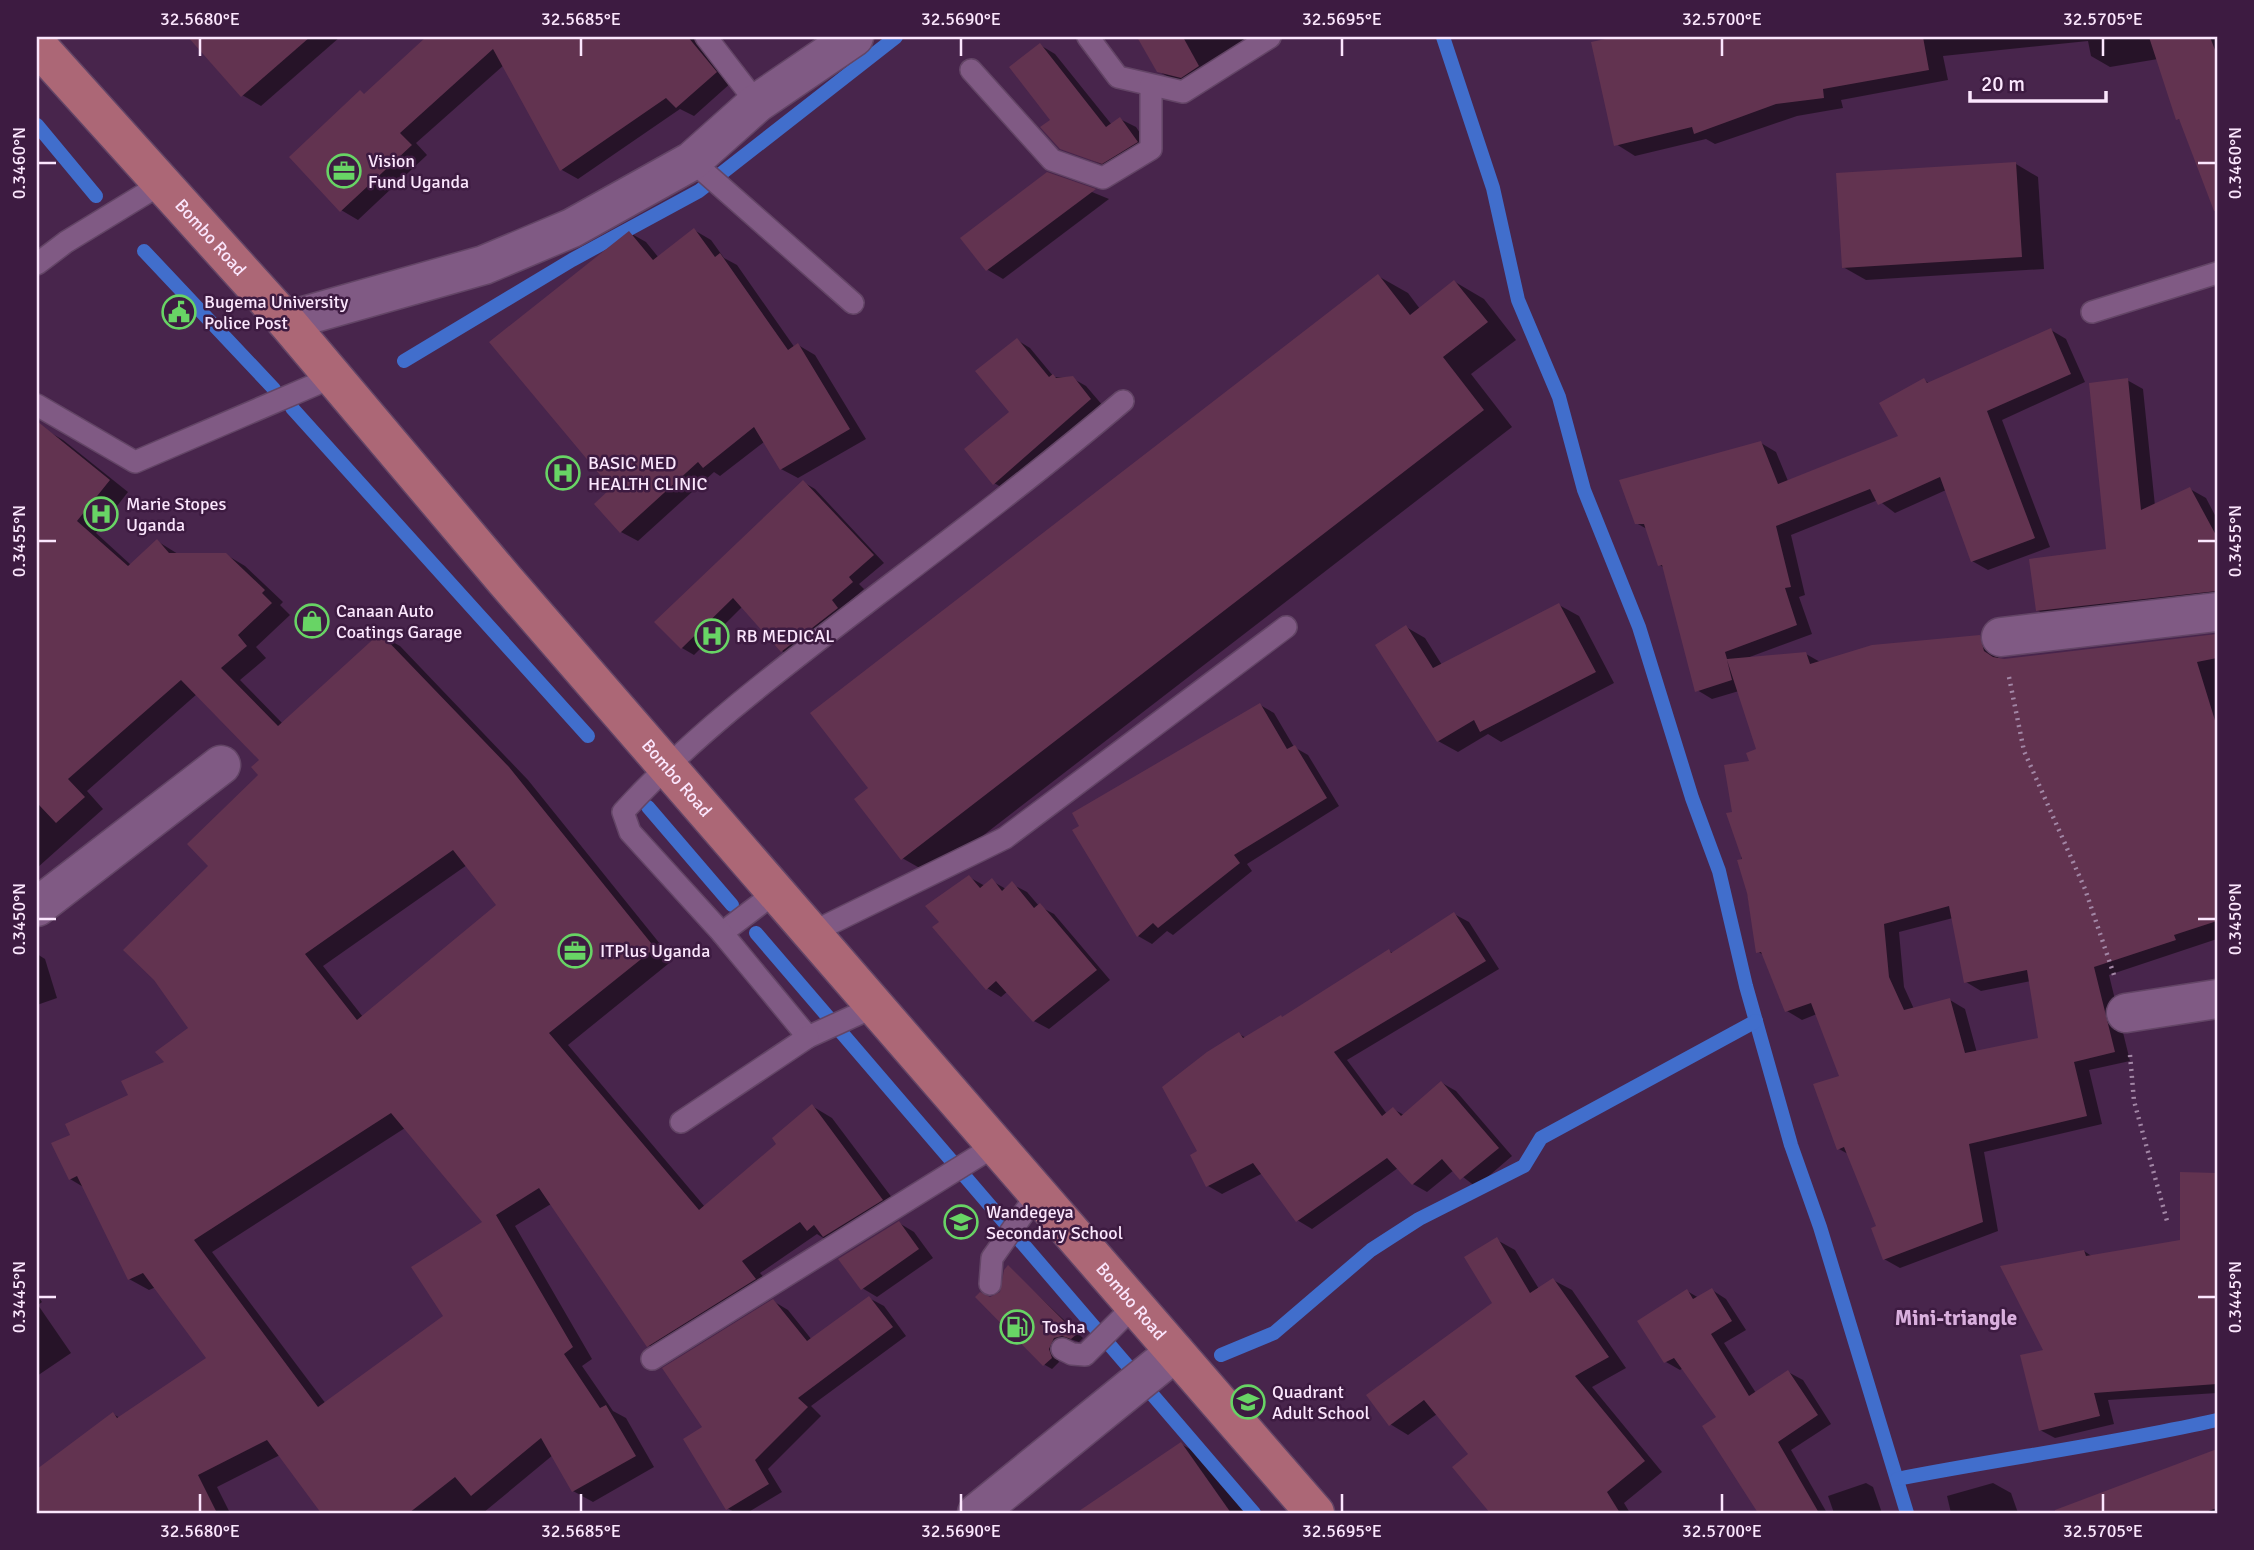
<svg xmlns="http://www.w3.org/2000/svg" width="2254" height="1550" viewBox="0 0 2254 1550" font-family="Signika,sans-serif">
<rect width="100%" height="100%" fill="#48254c"/>
<g fill="#0007" fill-rule="evenodd">
<polygon points="194,37 340,37 261,106 242,95 192,39"/>
<polygon points="429,37 693,37 732,82 694,116 680,109 578,179 562,170 504,65 416,143 427,155 358,220 341,210 365,95"/>
<polygon points="1139,37 1262,37 1194,84 1172,79 1158,71"/>
<polygon points="1618,37 2217,37 2217,175 2198,164 2181,121 2177,118 2158,59 2110,67 2091,56 2088,41 1943,56 1948,80 1841,100 1843,108 1797,116 1715,144 1706,139 1635,156 1616,144 1593,44"/>
<polygon points="1040,45 1055,54 1112,125 1120,119 1136,127 1152,151 1118,171 1061,147"/>
<polygon points="2016,164 2038,177 2044,269 1866,280 1843,267"/>
<polygon points="1048,174 1109,199 1003,279 988,270 963,239"/>
<polygon points="694,230 711,240 724,258 737,265 795,348 798,345 815,355 866,439 798,478 781,469 764,442 720,476 714,472 638,541 621,532 614,488 630,233 646,242 659,258"/>
<polygon points="1378,276 1408,293 1420,309 1455,282 1484,299 1516,340 1471,374 1512,427 932,875 902,858 871,788"/>
<path d="M2051,330L2066,339L2085,382L2002,420L2050,547L1988,570L1972,561L1946,490L1895,513L1878,500L1791,535L1805,595L1799,597L1812,634L1747,658L1806,654L1822,663L1979,637L1995,646L1999,660L2004,661L2217,636V939L2109,975L2130,1061L2089,1070L2102,1124L1984,1152L1998,1231L1900,1268L1884,1259L1878,1227L1848,1154L1839,1149L1841,1077L1817,1014L1802,1020L1787,1011L1765,956L1757,951L1734,813L1751,762L1758,751L1739,691L1712,699L1697,690L1664,568L1660,565L1647,529L1636,523L1761,443L1776,452L1788,481L1900,437L1924,380L1930,384ZM1953,918L1966,982L1981,991L2031,981L2040,1039L1977,1053L1965,1009L1950,1000L1914,1009L1904,987L1899,932Z"/>
<polygon points="1017,340 1030,348 1054,377 1072,378 1086,386 1104,407 1008,491 994,483 1012,413"/>
<polygon points="2127,380 2143,389 2155,506 2190,489 2206,498 2217,519 2217,600 2053,619 2037,610 2108,551"/>
<path d="M44,429L63,440L128,492L96,533L131,565L157,541L178,554H225L245,566L283,602L280,605L290,615L256,647L266,658L240,680L283,724L380,635L400,646L528,780L673,960L568,1045L705,1207L779,1144L812,1106L832,1118L902,1211L828,1241L817,1234L760,1273L775,1290L668,1357L648,1345L551,1204L515,1226L592,1359L582,1366L613,1411L626,1418L654,1467L593,1502L573,1491L553,1455L483,1513H325L280,1455L217,1487L230,1513H37V1470L113,1414L120,1418L208,1358L156,1287L149,1290L129,1279L85,1188L70,1179L73,1136L130,1096L166,1062L191,1028L210,866L261,775L262,760L197,694L87,791L103,809L37,868V523L42,519L37,515V435ZM467,865L498,905L363,1017L323,966ZM405,1128L485,1222L445,1316L326,1404L212,1252Z"/>
<polygon points="803,482 815,489 884,563 859,584 864,589 842,608 849,615 794,658 782,651 743,606 694,655 682,648 656,622"/>
<polygon points="1559,605 1579,616 1614,683 1501,742 1488,734 1458,752 1438,741 1406,627 1425,638 1442,665"/>
<polygon points="1260,705 1274,713 1294,747 1308,755 1339,806 1247,864 1252,871 1173,935 1167,931 1152,944 1138,936"/>
<polygon points="969,877 985,886 992,881 1006,889 1012,884 1027,892 1039,906 1054,914 1110,980 1049,1029 1034,1021 1008,991 1001,997 987,988 942,922"/>
<polygon points="1454,914 1469,922 1499,969 1347,1060 1387,1114 1393,1109 1404,1115 1442,1083 1456,1091 1512,1156 1476,1187 1454,1170 1427,1192 1413,1184 1398,1168 1312,1229 1297,1220 1263,1173 1222,1194 1208,1186 1200,1152 1239,1034 1246,1038 1283,1019 1389,951 1393,953"/>
<polygon points="37,954 45,959 57,998 37,1005"/>
<polygon points="2182,1174 2217,1175 2217,1393 2108,1400 2114,1424 2055,1438 2040,1430 2045,1351 2084,1251 2093,1257 2181,1242"/>
<polygon points="899,1223 914,1232 933,1258 877,1297 862,1288"/>
<polygon points="1497,1240 1515,1250 1539,1289 1553,1280 1572,1290 1626,1368 1592,1387 1662,1472 1624,1503 1630,1513 1492,1513 1455,1468 1471,1455 1437,1414 1408,1435 1390,1424 1494,1303"/>
<polygon points="1009,1268 1083,1338 1079,1342 1070,1339 1061,1342 1055,1354 1059,1362 1052,1369 1045,1365 990,1299 1002,1293"/>
<polygon points="1712,1290 1726,1299 1746,1330 1724,1343 1756,1393 1788,1372 1803,1380 1831,1424 1791,1450 1827,1513 1772,1513 1718,1418 1683,1368 1680,1370 1666,1362 1687,1291 1699,1298"/>
<polygon points="37,1295 42,1302 38,1305 71,1353 37,1376"/>
<polygon points="869,1298 884,1306 906,1336 811,1406 821,1416 768,1469 782,1492 747,1513 736,1513 727,1508 705,1428 773,1301 788,1310 812,1340"/>
<polygon points="1181,1444 1211,1461 1247,1513 1081,1512"/>
<polygon points="2217,1450 2217,1513 2126,1513 2119,1487"/>
<polygon points="1866,1483 1873,1487 1882,1513 1834,1513 1828,1496"/>
<polygon points="1993,1483 2011,1493 2018,1513 1951,1513 1947,1496"/>
</g>
<g fill="none" stroke-linecap="round" stroke-linejoin="round">
<g stroke="#416ecc" stroke-width="14">
<polyline points="1443,37 1493,188 1518,300 1559,397 1584,490 1639,627 1692,798 1719,871 1746,986 1791,1145 1820,1227 1907,1513"/>
<polyline points="37,125 96,196"/>
<polyline points="144,251 274,389"/>
<polyline points="404,361 572,260 699,191 896,37"/>
<polyline points="292,408 588,736"/>
<polyline points="648,807 732,905"/>
<polyline points="756,933 1254,1513"/>
<polyline points="1221,1355 1274,1333 1371,1250 1419,1219 1524,1166 1541,1138 1756,1021"/>
<path d="M1897,1479C2004,1458 2112,1444 2217,1420"/>
</g>
</g>
<g fill="#623350" fill-rule="evenodd">
<polygon points="188,37 310,37 241,97"/>
<polygon points="426,37 688,37 717,72 676,108 666,98 560,171 493,49 400,133 412,145 340,212 289,157 360,90 364,94"/>
<polygon points="1137,37 1183,37 1199,66 1181,78 1157,72"/>
<polygon points="1615,37 1923,37 1929,70 1823,89 1824,98 1776,104 1694,134 1692,127 1614,146 1591,42"/>
<polygon points="2149,37 2210,37 2217,55 2217,211 2214,211 2179,119 2176,120"/>
<polygon points="1040,43 1106,127 1120,117 1138,142 1102,164 1060,149 1040,127 1050,120 1009,67"/>
<polygon points="2016,162 2022,257 1842,268 1836,173"/>
<polygon points="1047,172 1096,189 986,271 960,238"/>
<polygon points="694,228 715,257 720,253 788,350 798,343 850,429 780,470 754,427 703,468 698,462 620,533 594,504 611,488 489,342 629,231 653,260"/>
<polygon points="1378,274 1410,315 1454,280 1488,322 1443,357 1484,410 901,860 854,799 868,788 810,713"/>
<path d="M2051,328L2071,374L1987,411L2035,538L1971,562L1940,477L1878,505L1870,489L1776,526L1791,587L1785,588L1797,625L1725,652L1727,659L1806,652L1810,664L1872,645L1980,635L1984,651L1993,657L2004,659L2217,634V658L2197,662L2217,727V921L2174,935L2176,940L2094,967L2115,1052L2074,1062L2087,1116L1969,1144L1983,1222L1883,1260L1871,1228L1876,1226L1844,1147L1837,1150L1813,1084L1839,1076L1811,1003L1785,1012L1761,952L1756,953L1747,893L1737,860L1742,859L1726,813L1732,812L1724,765L1749,761L1746,753L1756,749L1727,660L1732,680L1695,692L1662,565L1658,566L1644,524H1635L1619,480L1761,441L1778,484L1898,436L1879,403L1924,378L1927,383ZM1949,906L1964,983L2027,970L2038,1038L1965,1053L1950,998L1904,1010L1889,977L1884,924Z"/>
<polygon points="1017,338 1049,377 1053,374 1056,378 1073,376 1091,399 993,485 964,449 1009,412 975,371"/>
<polygon points="2128,378 2141,510 2190,487 2217,537 2217,591 2036,611 2029,559 2106,549 2089,383"/>
<path d="M37,421L110,480L77,521L128,566L157,539L169,553H226L265,590L262,593L272,603L238,635L247,646L221,668L278,726L380,633L509,767L655,948L549,1033L699,1210L776,1144L772,1138L812,1104L883,1200L823,1237L814,1225L807,1231L800,1222L742,1261L756,1279L647,1347L539,1188L496,1215L573,1347L564,1354L600,1408L606,1405L636,1456L572,1492L541,1438L471,1496L455,1477L409,1513H321L267,1440L198,1475L217,1513H37V1469L113,1412L117,1418L206,1358L143,1273L128,1280L77,1176L69,1180L51,1143L70,1135L65,1124L128,1095L121,1081L164,1062L155,1052L188,1028L154,980L123,950L208,866L187,844L258,775L251,767L259,760L181,680L68,779L85,797L56,823L39,805L37,807ZM453,850L496,905L357,1020L305,954ZM391,1113L482,1222L411,1267L443,1316L318,1407L194,1240Z"/>
<polygon points="803,480 874,555 849,577 853,582 832,600 838,608 781,652 733,598 681,649 654,622"/>
<polygon points="1559,603 1596,672 1480,732 1474,720 1437,742 1375,645 1406,625 1433,668"/>
<polygon points="1260,703 1287,749 1295,745 1327,798 1234,855 1240,863 1158,928 1153,923 1137,937 1072,830 1079,826 1072,813"/>
<polygon points="969,875 980,888 992,878 1002,891 1012,881 1034,908 1040,903 1097,970 1033,1022 996,981 986,990 932,927 939,922 925,906"/>
<polygon points="1454,912 1486,961 1334,1052 1382,1116 1393,1107 1401,1116 1441,1081 1499,1148 1460,1180 1442,1159 1412,1185 1387,1158 1296,1222 1253,1163 1206,1187 1190,1155 1197,1151 1162,1087 1207,1052 1239,1032 1243,1038 1281,1015 1282,1017 1389,949 1391,953"/>
<polygon points="2180,1172 2217,1173 2217,1384 2094,1393 2100,1416 2039,1431 2020,1355 2043,1350 2000,1266 2084,1250 2086,1256 2180,1240"/>
<polygon points="899,1221 919,1249 861,1290 838,1259"/>
<polygon points="1497,1237 1530,1293 1553,1278 1609,1357 1575,1376 1645,1461 1607,1492 1620,1513 1490,1513 1452,1467 1468,1454 1424,1400 1389,1426 1366,1395 1492,1303 1464,1257"/>
<polygon points="1008,1265 1077,1334 1071,1339 1062,1336 1054,1338 1049,1349 1052,1358 1043,1366 975,1297 980,1292 990,1297 1000,1292 1004,1270"/>
<polygon points="1712,1288 1732,1321 1711,1334 1749,1396 1788,1370 1818,1415 1778,1442 1819,1513 1758,1513 1702,1426 1716,1417 1674,1358 1664,1363 1637,1321 1687,1289 1693,1299"/>
<polygon points="869,1296 893,1327 798,1398 808,1407 755,1460 769,1484 726,1510 683,1439 702,1427 662,1368 773,1299 807,1341"/>
<polygon points="1181,1442 1231,1513 1076,1513"/>
<polygon points="2217,1449 2217,1508 2203,1513 2055,1513 2055,1510"/>
</g>
<g fill="none" stroke-linecap="round" stroke-linejoin="round">
<defs>
<g id="lane">
<polyline points="706,37 757,103"/>
<polyline points="1088,37 1118,77 1183,92 1270,37"/>
<polyline points="971,70 1052,160 1103,178 1151,149 1151,85"/>
<polyline points="692,161 853,303"/>
<polyline points="37,264 66,242 161,184"/>
<polyline points="2092,312 2217,273"/>
<polyline points="37,405 135,462 333,377"/>
<polyline points="722,933 776,892"/>
<polyline points="811,933 1005,838 1286,627"/>
<path d="M876,1006L808,1037L722,933L630,832L623,812C698,730 789,663 877,595C960,532 1043,469 1123,401"/>
<polyline points="681,1122 808,1037"/>
<polyline points="990,1284 992,1258 1038,1193"/>
<polyline points="1062,1349 1072,1354 1085,1355 1134,1306"/>
<polyline points="652,1359 996,1145"/>
</g>
<g id="street">
<polyline points="286,321 484,265 572,228 692,161 757,103 854,37"/>
<polyline points="2001,637 2217,612"/>
<polyline points="37,907 221,765"/>
<polyline points="2126,1013 2217,999"/>
<polyline points="977,1513 1175,1352"/>
</g>
<g id="primary">
<path id="s1" d="M37,45L286,321L504,579L1315,1513"/>
</g>
</defs>
<use href="#lane" stroke="#634566" stroke-width="24"/>
<use href="#street" stroke="#634566" stroke-width="41"/>
<use href="#primary" stroke="#634566" stroke-width="41"/>
<g stroke="#a286a5" stroke-width="4.5" stroke-dasharray="2 5" stroke-linecap="butt">
<polyline points="2009,677 2024,751 2085,889 2114,975"/>
<polyline points="2130,1055 2134,1101 2167,1221"/>
</g>
<use href="#lane" stroke="#805a84" stroke-width="21"/>
<use href="#street" stroke="#805a84" stroke-width="38"/>
<use href="#primary" stroke="#ac6776" stroke-width="38"/>
</g>
<path fill="none" stroke="#fbe6fd" stroke-width="2.5" d="M200,38V56M581,38V56M961,38V56M1342,38V56M1722,38V56M2103,38V56M38,163H56M2198,163H2216M38,541H56M2198,541H2216M38,919H56M2198,919H2216M38,1297H56M2198,1297H2216M200,1494V1512M581,1494V1512M961,1494V1512M1342,1494V1512M1722,1494V1512M2103,1494V1512"/>
<defs>
<symbol id="office-ring" viewBox="-11 -11 22 22"><circle r="9.5" fill="#3d1b41" stroke="#68d465" stroke-width="1.5"/><path d="M-6-3h4V-5.5h4V-3h4V5H-6ZM-1-4.5V-3h2v-1.5ZM-6 0V1H6V0Z" fill="#68d465"/></symbol>
<symbol id="civic-ring" viewBox="-11 -11 22 22"><circle r="9.5" fill="#3d1b41" stroke="#68d465" stroke-width="1.5"/><path d="M-.6-6.5H3V-4.5H.6V-3L4-1V1h2V6H-6V1h2V-1L-.6-3ZM-1.2 2.5V6h2.4V2.5Z" fill="#68d465"/></symbol>
<symbol id="hospital-ring" viewBox="-11 -11 22 22"><circle r="9.5" fill="#3d1b41" stroke="#68d465" stroke-width="1.5"/><path d="M-5-5h3v3.5h4V-5h3V5h-3V1.5h-4V5h-3Z" fill="#68d465"/></symbol>
<symbol id="shop-ring" viewBox="-11 -11 22 22"><circle r="9.5" fill="#3d1b41" stroke="#68d465" stroke-width="1.5"/><path d="M-5-2.5h2.3a2.7 3.5 0 0 1 5.4 0H5L5.5 6h-11ZM-1.5-2.5h3a1.5 2.3 0 0 0-3 0Z" fill="#68d465"/></symbol>
<symbol id="school-ring" viewBox="-11 -11 22 22"><circle r="9.5" fill="#3d1b41" stroke="#68d465" stroke-width="1.5"/><path d="M0-5L7-2L0 1L-7-2ZM-4 1L0 2.5L4 1V4Q0 6-4 4Z" fill="#68d465"/></symbol>
<symbol id="fuel-ring" viewBox="-11 -11 22 22"><circle r="9.5" fill="#3d1b41" stroke="#68d465" stroke-width="1.5"/><path d="M-5.5-6h7V0h2V4h1.3V-2.5L3-4.5l.8-.8L6-3V5H2.5V1h-1V6h-7ZM-4.2-4.7v3.2H.2V-4.7Z" fill="#68d465"/></symbol>
<symbol id="university-ring" viewBox="-11 -11 22 22"><circle r="9.5" fill="#3d1b41" stroke="#68d465" stroke-width="1.5"/><path d="M0-5L7-2L0 1L-7-2ZM-4 1L0 2.5L4 1V4Q0 6-4 4Z" fill="#68d465"/></symbol>
</defs>
<g fill-rule="evenodd">
<use href="#office-ring" x="325" y="152" width="38" height="38"/>
<use href="#civic-ring" x="160" y="293" width="38" height="38"/>
<use href="#hospital-ring" x="544" y="454" width="38" height="38"/>
<use href="#hospital-ring" x="82" y="495" width="38" height="38"/>
<use href="#shop-ring" x="293" y="602" width="38" height="38"/>
<use href="#hospital-ring" x="693" y="617" width="38" height="38"/>
<use href="#office-ring" x="556" y="932" width="38" height="38"/>
<use href="#school-ring" x="942" y="1203" width="38" height="38"/>
<use href="#fuel-ring" x="998" y="1308" width="38" height="38"/>
<use href="#university-ring" x="1229" y="1383" width="38" height="38"/>
</g>
<g text-anchor="middle" stroke-width="5" stroke-linejoin="round" paint-order="stroke">
<g font-size="18" fill="#fbe6fd" stroke="#3d1b41" text-anchor="start">
<text x="368" y="167">Vision<tspan x="368" dy="21">Fund Uganda</tspan></text>
<text x="204" y="308">Bugema University<tspan x="204" dy="21">Police Post</tspan></text>
<text x="588" y="469">BASIC MED<tspan x="588" dy="21">HEALTH CLINIC</tspan></text>
<text x="126" y="510">Marie Stopes<tspan x="126" dy="21">Uganda</tspan></text>
<text x="336" y="617">Canaan Auto<tspan x="336" dy="21">Coatings Garage</tspan></text>
<text x="736" y="642">RB MEDICAL</text>
<text x="600" y="957">ITPlus Uganda</text>
<text x="986" y="1218">Wandegeya<tspan x="986" dy="21">Secondary School</tspan></text>
<text x="1042" y="1333">Tosha</text>
<text x="1272" y="1398">Quadrant<tspan x="1272" dy="21">Adult School</tspan></text>
</g>
<g font-size="18" fill="#fbe6fd" stroke="#3d1b41">
<text dy="6" stroke="none"><textPath href="#s1" startOffset="259">Bombo Road</textPath></text>
<text dy="6" stroke="none"><textPath href="#s1" startOffset="973">Bombo Road</textPath></text>
<text dy="6" stroke="none"><textPath href="#s1" startOffset="1666">Bombo Road</textPath></text>
</g>
<g font-size="21" font-weight="bold" fill="#d9afdd" stroke="#3d1b41">
<text x="1956" y="1325">Mini-triangle</text>
</g>
</g>
<rect width="2254" height="1550" fill="none" stroke="#3d1b41" stroke-width="77"/>
<path d="M1970 91v10h136v-10" fill="none" stroke="#fbe6fd" stroke-width="3.5"/>
<text x="1981" y="91" font-size="21" fill="#fbe6fd" stroke="#3d1b41" stroke-width="5" paint-order="stroke">20 m</text>
<rect x="38" y="38" width="2178" height="1474" fill="none" stroke="#fbe6fd" stroke-width="2.5"/>
<g font-size="18" text-anchor="middle" fill="#fbe6fd">
<text x="200" y="25">32.5680°E</text>
<text x="581" y="25">32.5685°E</text>
<text x="961" y="25">32.5690°E</text>
<text x="1342" y="25">32.5695°E</text>
<text x="1722" y="25">32.5700°E</text>
<text x="2103" y="25">32.5705°E</text>
<text transform="translate(19 163) rotate(-90)" y="6">0.3460°N</text>
<text transform="translate(2235 163) rotate(-90)" y="6">0.3460°N</text>
<text transform="translate(19 541) rotate(-90)" y="6">0.3455°N</text>
<text transform="translate(2235 541) rotate(-90)" y="6">0.3455°N</text>
<text transform="translate(19 919) rotate(-90)" y="6">0.3450°N</text>
<text transform="translate(2235 919) rotate(-90)" y="6">0.3450°N</text>
<text transform="translate(19 1297) rotate(-90)" y="6">0.3445°N</text>
<text transform="translate(2235 1297) rotate(-90)" y="6">0.3445°N</text>
<text x="200" y="1537">32.5680°E</text>
<text x="581" y="1537">32.5685°E</text>
<text x="961" y="1537">32.5690°E</text>
<text x="1342" y="1537">32.5695°E</text>
<text x="1722" y="1537">32.5700°E</text>
<text x="2103" y="1537">32.5705°E</text>
</g>
</svg>
